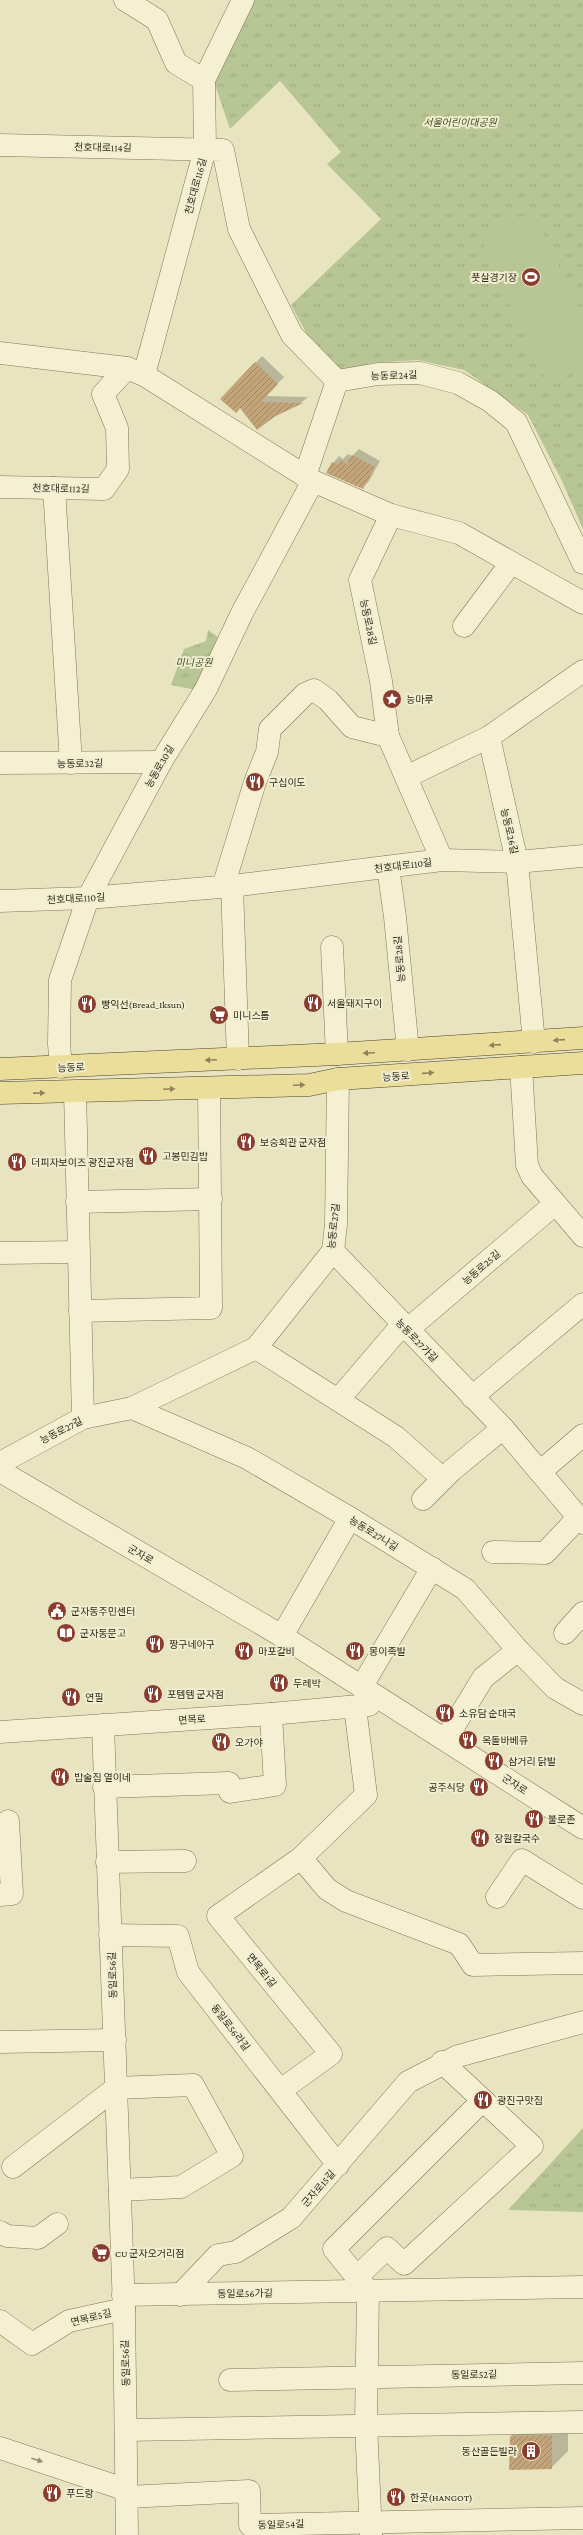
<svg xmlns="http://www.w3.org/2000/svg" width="583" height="2535" viewBox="0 0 583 2535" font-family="'Crimson Pro','Noto Sans KR',serif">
<defs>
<pattern id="park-tufts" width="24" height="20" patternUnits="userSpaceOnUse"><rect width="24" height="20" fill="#b8c695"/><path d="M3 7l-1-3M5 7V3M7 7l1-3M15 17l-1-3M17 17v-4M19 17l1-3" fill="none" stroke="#9faa80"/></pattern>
<pattern id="building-hatch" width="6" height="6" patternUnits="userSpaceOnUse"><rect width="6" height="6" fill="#c4a579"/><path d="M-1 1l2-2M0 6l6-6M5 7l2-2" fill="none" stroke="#a08763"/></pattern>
</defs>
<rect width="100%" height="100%" fill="#e9e4c0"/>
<g fill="url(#park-tufts)">
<polygon points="251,0 583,0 583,529 562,481 528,415 464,370 418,360 371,363 340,372 309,338 291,305 381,219 327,164 341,152 280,81 230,129 213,79"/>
<polygon points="208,630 222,640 196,690 171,685 184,649 206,641"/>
<polygon points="583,2128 583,2212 508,2210"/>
</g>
<polygon fill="#b8c695" points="533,211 583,317 583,368 548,385 479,237"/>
<g fill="#0003">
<polygon points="262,356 284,377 266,396 308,397 302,402 273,416 240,407 221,399"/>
<polygon points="359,449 380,461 369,481 362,488 333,463 339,456 343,459 348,454 352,456"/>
<polygon points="528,2419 568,2419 568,2451 551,2468 511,2436"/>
</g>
<g fill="url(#building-hatch)">
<polygon points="255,362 278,384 261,402 303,403 274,417 257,430 240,408 236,413 220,399"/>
<polygon points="352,455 375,467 363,489 326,473 332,462 338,465 341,460 347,464"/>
<polygon points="552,2435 552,2469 509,2470 510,2436"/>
</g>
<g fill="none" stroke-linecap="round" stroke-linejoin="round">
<defs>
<g id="minor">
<polyline points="125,0 157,20 176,63 204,80"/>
<polyline points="0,145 223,150 239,229 292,335 337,381 378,374 420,373 458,383 490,401 516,422 583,563"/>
<polyline points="0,353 127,368 144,375 313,481 391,515 459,533 583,603"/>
<polyline points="144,375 205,149 204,80 243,0"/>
<polyline points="305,476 337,381"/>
<polyline points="0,487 104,489 118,469 117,428 103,394 127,368"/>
<polyline points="54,488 71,763"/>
<polyline points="391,515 360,580 381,681 388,736 442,860"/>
<polyline points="464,626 511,563"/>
<polyline points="0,763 161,762"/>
<polyline points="406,777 489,737"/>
<polyline points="388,867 395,917 408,1050"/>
<polyline points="232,886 238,1059"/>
<polyline points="223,887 255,782 267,752 270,729 305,694 314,690 328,700 352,727 388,736"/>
<polyline points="0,901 88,898 232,886 442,860 517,862 583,856"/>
<polyline points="332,947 337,1054"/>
<polyline points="534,1042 517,862 489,737 583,671"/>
<polyline points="61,1067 59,1044 60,980 88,898 161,762 206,689 242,613 313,481"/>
<polyline points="521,1067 527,1165 532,1176 583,1236"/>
<polyline points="75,1092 83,1418"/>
<polyline points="77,1202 211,1199"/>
<polyline points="333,1251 503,1428 583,1523"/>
<polyline points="0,1253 78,1252"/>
<polyline points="80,1311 211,1308 209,1088"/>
<polyline points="407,1330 555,1204"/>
<polyline points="256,1348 396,1437 443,1479"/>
<polyline points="472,1397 583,1304"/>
<polyline points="338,1400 402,1325"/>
<polyline points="132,1408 247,1458 350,1518 465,1589 518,1650 555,1688 583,1704"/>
<polyline points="0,1463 83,1418 132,1408 256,1348 333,1251 336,1224 338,1079"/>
<polyline points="0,1471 282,1636 583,1828"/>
<polyline points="540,1472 583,1435"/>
<polyline points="423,1499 451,1471 503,1428"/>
<polyline points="493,1552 545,1553 578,1518"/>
<polyline points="565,1633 583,1613"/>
<polyline points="282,1636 350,1518"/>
<polyline points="362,1686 432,1568"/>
<polyline points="103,1725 124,2309 127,2535"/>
<polyline points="0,1732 271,1714 369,1705"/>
<polyline points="446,1739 483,1678 518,1650"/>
<polyline points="104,1787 229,1783 230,1792 275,1785 271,1714"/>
<polyline points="301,1858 327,1889 346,1901 459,1944 473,1965 583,1963"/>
<polyline points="107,1862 185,1861"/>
<polyline points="0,1895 12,1894 8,1821"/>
<polyline points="497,1897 522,1860 583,1898"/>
<polyline points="110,1935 178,1936 188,1972 338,2165"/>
<polyline points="0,2042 115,2040"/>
<polyline points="281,2090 331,2054 218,1916 301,1858 366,1795 355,1707"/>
<polyline points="13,2167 116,2088 193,2085 232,2156 181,2187 120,2190"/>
<polyline points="0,2232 7,2236 38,2238 57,2224"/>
<polyline points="357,2277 387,2248 404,2264 532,2146 442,2062"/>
<polyline points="123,2295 583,2287"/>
<polyline points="180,2295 218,2255 236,2252 291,2218 408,2082 458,2056 583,2022"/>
<polyline points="0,2321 32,2344 69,2321 124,2309"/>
<polyline points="230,2380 583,2373"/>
<polyline points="127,2430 583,2422"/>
<polyline points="0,2448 127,2490"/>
<polyline points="127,2497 249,2491 250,2525 583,2518"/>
<polyline points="371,2535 366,2424 368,2291 334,2249 483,2100"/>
</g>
<g id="major">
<polyline points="0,1069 337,1054 583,1038"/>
<polyline points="0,1093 309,1085 338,1079 583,1063"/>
</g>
</defs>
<use href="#minor" stroke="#81755a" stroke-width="23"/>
<use href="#major" stroke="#4e422e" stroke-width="23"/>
<use href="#minor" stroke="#f5f0d2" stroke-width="22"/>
<use href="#major" stroke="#eade9a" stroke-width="22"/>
</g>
<defs><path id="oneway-solid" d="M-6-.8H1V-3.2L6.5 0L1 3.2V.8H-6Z"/></defs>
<g fill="#8e845c">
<use href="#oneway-solid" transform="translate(559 1040) rotate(176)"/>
<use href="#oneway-solid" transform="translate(495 1045) rotate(176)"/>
<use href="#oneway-solid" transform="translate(369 1053) rotate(177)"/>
<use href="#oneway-solid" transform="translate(211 1060) rotate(177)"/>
<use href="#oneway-solid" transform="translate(428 1073) rotate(-4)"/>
<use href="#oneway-solid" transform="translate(299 1085) rotate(-2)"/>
<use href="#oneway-solid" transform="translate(169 1089) rotate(-2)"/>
<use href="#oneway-solid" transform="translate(39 1093) rotate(-1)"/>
</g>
<use fill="#938d78" href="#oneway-solid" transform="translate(37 2460) rotate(18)"/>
<defs>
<symbol id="stadium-disc" viewBox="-11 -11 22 22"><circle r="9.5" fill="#8a3d2f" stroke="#f1edcf"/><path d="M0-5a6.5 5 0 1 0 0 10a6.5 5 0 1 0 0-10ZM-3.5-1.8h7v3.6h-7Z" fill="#fff"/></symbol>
<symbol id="sight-disc" viewBox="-11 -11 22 22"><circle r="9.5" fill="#8a3d2f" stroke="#f1edcf"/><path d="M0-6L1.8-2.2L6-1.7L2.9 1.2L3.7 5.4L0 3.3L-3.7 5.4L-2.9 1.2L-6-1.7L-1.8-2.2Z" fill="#fff"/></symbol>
<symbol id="restaurant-disc" viewBox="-11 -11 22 22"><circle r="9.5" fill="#8a3d2f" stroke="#f1edcf"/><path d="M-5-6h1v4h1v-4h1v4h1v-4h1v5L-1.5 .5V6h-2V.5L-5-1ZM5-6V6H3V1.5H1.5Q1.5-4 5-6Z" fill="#fff"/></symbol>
<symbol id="supermarket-disc" viewBox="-11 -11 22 22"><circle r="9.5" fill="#8a3d2f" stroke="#f1edcf"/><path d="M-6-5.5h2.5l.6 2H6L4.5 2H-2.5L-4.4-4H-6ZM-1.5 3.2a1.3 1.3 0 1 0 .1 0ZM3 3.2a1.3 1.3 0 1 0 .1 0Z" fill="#fff"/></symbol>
<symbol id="civic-disc" viewBox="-11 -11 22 22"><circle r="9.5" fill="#8a3d2f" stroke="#f1edcf"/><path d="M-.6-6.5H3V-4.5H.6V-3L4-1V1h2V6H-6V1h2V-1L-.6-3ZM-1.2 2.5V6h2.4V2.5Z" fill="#fff"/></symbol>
<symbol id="library-disc" viewBox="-11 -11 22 22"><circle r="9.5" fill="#8a3d2f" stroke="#f1edcf"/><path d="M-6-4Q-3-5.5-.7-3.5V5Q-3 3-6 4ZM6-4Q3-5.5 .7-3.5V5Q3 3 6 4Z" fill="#fff"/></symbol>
<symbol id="building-disc" viewBox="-11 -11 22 22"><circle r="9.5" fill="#8a3d2f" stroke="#f1edcf"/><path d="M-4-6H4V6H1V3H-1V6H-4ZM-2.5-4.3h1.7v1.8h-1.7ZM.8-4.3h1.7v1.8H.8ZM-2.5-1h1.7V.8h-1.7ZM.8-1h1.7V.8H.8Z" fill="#fff"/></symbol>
</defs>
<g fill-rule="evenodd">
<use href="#stadium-disc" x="520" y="266" width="22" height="22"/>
<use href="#sight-disc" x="381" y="688" width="22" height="22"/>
<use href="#restaurant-disc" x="244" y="771" width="22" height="22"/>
<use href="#restaurant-disc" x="302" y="992" width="22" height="22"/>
<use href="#restaurant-disc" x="76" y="993" width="22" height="22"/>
<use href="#supermarket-disc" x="208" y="1004" width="22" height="22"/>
<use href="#restaurant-disc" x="235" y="1131" width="22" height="22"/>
<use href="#restaurant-disc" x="137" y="1145" width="22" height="22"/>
<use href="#restaurant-disc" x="6" y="1151" width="22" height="22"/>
<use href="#civic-disc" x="46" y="1600" width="22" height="22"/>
<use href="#library-disc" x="55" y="1622" width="22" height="22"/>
<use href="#restaurant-disc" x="144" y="1633" width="22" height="22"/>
<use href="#restaurant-disc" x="233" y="1640" width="22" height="22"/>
<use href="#restaurant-disc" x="344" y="1640" width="22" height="22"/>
<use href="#restaurant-disc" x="268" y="1672" width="22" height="22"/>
<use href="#restaurant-disc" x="142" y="1683" width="22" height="22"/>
<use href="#restaurant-disc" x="60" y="1686" width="22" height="22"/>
<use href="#restaurant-disc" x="434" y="1702" width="22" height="22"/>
<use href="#restaurant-disc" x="457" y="1729" width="22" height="22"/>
<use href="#restaurant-disc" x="210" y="1731" width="22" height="22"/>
<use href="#restaurant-disc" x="483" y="1750" width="22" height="22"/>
<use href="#restaurant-disc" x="49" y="1766" width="22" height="22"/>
<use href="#restaurant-disc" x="468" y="1776" width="22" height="22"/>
<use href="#restaurant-disc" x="523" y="1808" width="22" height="22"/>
<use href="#restaurant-disc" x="469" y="1827" width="22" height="22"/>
<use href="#restaurant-disc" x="472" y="2089" width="22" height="22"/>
<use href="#supermarket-disc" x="90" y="2242" width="22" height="22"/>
<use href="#building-disc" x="520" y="2440" width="22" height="22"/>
<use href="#restaurant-disc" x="41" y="2482" width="22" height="22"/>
<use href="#restaurant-disc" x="385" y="2486" width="22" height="22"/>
</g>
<g text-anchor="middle" stroke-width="4" stroke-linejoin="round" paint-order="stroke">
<g font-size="10" font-style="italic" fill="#3c4c25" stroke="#f1edcf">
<text x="460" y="126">서울어린이대공원</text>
<text x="194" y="666">미니공원</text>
</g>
<g font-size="10" fill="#312a1d" stroke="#f1edcf">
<text transform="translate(103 147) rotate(1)" y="4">천호대로114길</text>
<text transform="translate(195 186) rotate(-75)" y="4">천호대로116길</text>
<text transform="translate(394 375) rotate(-2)" y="4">능동로24길</text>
<text transform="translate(61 488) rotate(1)" y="4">천호대로112길</text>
<text transform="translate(369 622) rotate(78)" y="4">능동로28길</text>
<text transform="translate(80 763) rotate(-1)" y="4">능동로32길</text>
<text transform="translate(159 766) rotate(-60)" y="4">능동로30길</text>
<text transform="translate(510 831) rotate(77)" y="4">능동로26길</text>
<text transform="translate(403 865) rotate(-7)" y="4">천호대로110길</text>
<text transform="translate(76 898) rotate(-3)" y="4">천호대로110길</text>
<text transform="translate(399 959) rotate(-95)" y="4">능동로28길</text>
<text transform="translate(71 1067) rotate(-3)" y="4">능동로</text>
<text transform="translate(396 1076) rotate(-4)" y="4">능동로</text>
<text transform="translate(333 1226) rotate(-84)" y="4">능동로27길</text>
<text transform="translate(481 1267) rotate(-41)" y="4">능동로25길</text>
<text transform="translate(417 1340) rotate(46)" y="4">능동로27가길</text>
<text transform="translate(61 1430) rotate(-27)" y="4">능동로27길</text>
<text transform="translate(374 1533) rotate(32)" y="4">능동로27나길</text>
<text transform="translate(141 1554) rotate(30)" y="4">군자로</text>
<text transform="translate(192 1719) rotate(-4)" y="4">면목로</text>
<text transform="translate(515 1784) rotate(33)" y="4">군자로</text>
<text transform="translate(262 1970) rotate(51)" y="4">면목로1길</text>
<text transform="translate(112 1975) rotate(-92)" y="4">동일로56길</text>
<text transform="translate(231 2027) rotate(52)" y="4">동일로56라길</text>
<text transform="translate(318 2188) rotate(-49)" y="4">군자로15길</text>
<text transform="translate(245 2293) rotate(-1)" y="4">동일로56가길</text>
<text transform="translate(91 2317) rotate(-14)" y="4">면목로5길</text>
<text transform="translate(125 2363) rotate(-92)" y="4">동일로56길</text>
<text transform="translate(474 2374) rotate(-1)" y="4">동일로52길</text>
<text transform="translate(281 2524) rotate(-2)" y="4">동일로54길</text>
</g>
<g font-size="10" fill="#312a1d" stroke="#f1edcf" text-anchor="start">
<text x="517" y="281" text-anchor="end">풋살경기장</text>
<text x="406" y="703">능마루</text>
<text x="269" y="786">구십이도</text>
<text x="327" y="1007">서울돼지구이</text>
<text x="101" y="1008">빵익선(Bread_Iksun)</text>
<text x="233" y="1019">미니스톱</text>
<text x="260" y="1146">보승회관 군자점</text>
<text x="162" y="1160">고봉민김밥</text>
<text x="31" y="1166">더피자보이즈 광진군자점</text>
<text x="71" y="1615">군자동주민센터</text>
<text x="80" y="1637">군자동문고</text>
<text x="169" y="1648">짱구네아구</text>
<text x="258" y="1655">마포갈비</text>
<text x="369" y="1655">몽이족발</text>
<text x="293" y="1687">두레박</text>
<text x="167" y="1698">포템템 군자점</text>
<text x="85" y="1701">연필</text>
<text x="459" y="1717">소유담 순대국</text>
<text x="482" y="1744">옥돌바베큐</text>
<text x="235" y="1746">오가야</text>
<text x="508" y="1765">삼거리 닭발</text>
<text x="74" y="1781">밥술집 열이네</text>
<text x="465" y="1791" text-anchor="end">공주식당</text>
<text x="548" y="1823">불로존</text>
<text x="494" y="1842">장원칼국수</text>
<text x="497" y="2104">광진구맛집</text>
<text x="115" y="2257">CU 군자오거리점</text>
<text x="517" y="2455" text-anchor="end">동산골든빌라</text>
<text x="66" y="2497">푸드랑</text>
<text x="410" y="2501">한곳(HANGOT)</text>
</g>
</g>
</svg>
